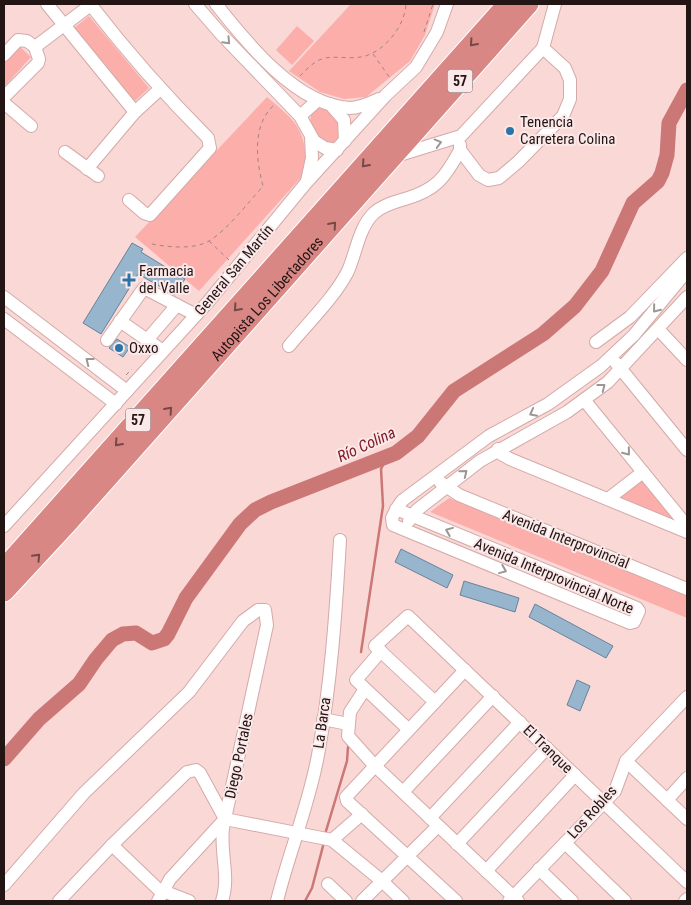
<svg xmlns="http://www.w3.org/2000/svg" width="691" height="905" viewBox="0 0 691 905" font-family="'Roboto Condensed',sans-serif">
<rect width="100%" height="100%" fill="#fad8d6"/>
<g fill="#fcaeab">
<polygon points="351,4 435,4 425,35 410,61 366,97 344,99 320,92 289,71"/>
<polygon points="89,16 149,88 135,101 120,88 73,29"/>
<polygon points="297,26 314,41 292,65 276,50"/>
<polygon points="19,46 31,57 4,87 4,62"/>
<path d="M267,97C297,122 308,131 305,173L199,291L135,237Z"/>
<polygon points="318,108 330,110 339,118 341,135 334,144 322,144 310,123 311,114"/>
<polygon points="641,480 678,522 620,497"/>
<polygon points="449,498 687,596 687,618 430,512"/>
</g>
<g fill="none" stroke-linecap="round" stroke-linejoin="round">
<g stroke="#cb7776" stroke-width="2.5">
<polyline points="361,652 383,506 381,469 386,459"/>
<polyline points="326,831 347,761 348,747"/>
<polyline points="305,901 312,888 323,846"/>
</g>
<polyline stroke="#cb7776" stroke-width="15" points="4,759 39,719 79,684 96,659 112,640 123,634 136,633 152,643 164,639 168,634 186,598 240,524 255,510 271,502 396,453 418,436 454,391 543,334 575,306 602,271 633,203 658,181 662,173 667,155 669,123 687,90"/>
</g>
<g fill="#98b5ce" stroke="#67839a">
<polygon points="132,243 143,249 141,252 185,279 175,295 138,274 101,334 83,323"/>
<polygon points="117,339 130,347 123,357 109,348"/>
<polygon points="401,549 453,575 447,588 395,562"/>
<polygon points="464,581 519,598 515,612 460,595"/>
<polygon points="535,604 613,646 606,658 529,617"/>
<polygon points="577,680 590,686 580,711 567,705"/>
</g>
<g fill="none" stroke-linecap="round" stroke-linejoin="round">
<defs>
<g id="minor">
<polyline points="47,4 135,112"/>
<path d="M90,4C127,52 165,95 208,138L210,148L150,215L144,213L129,200"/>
<polyline points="195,4 221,34 300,116 314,141 325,148 337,150"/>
<path d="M216,4C246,42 297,106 350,108C360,108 370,103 379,99"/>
<polyline points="35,47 92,4"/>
<polyline points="4,55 18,40 27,41 35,47 39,59 38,63 4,97"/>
<polyline points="4,103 31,126"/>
<polyline points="330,104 344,120 345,141"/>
<polyline points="300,116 318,100"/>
<polyline points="460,145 460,150 479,175 488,180 499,178 518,162 563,116 570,99 570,80 565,68 543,48"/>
<polyline points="65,152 98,176"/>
<polyline points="396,156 461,136 543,48 555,4"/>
<polyline points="87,169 135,112 159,90"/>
<polyline points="307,181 312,158 311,137"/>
<polyline points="4,297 127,391"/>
<polyline points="4,319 116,404"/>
<polyline points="120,321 163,351"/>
<polyline points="659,330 687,360"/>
<polyline points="107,340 144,288 196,315"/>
<polyline points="147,340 177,305"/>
<polyline points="596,342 630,317 687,258"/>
<path d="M289,346C307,324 335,297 348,271C356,253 359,227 374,213C383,205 395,202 405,199C436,190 445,178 460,150"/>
<polyline points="616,363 687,450"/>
<polyline points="585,401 687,526"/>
<polyline points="498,449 501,454 510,459 687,532"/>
<polyline points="440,482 459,495 687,589"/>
<polyline points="608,499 643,472"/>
<path d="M396,509L637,608L639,611L634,622L630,623L393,525L392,518C395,512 398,505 403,500L489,436L548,404L601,366L634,335L687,271"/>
<polyline points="409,521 417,510 480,461 567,412 608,382 687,297"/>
<polyline points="4,526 208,302 306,183 386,95 416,67 437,32 447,4"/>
<polyline points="381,651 356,680 408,729"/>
<polyline points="365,689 350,712 348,736 374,765 518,901"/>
<polyline points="435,702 375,646 408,616 687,882"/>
<polyline points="323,719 348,724"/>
<polyline points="626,761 687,819"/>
<polyline points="403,792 493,696"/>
<polyline points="667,800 687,778"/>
<polyline points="430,818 520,722"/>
<polyline points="225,819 332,840 382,881 403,901"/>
<polyline points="332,840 362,814"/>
<polyline points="565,843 625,901"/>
<polyline points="457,844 547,748"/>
<polyline points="112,845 158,889 189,901"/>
<polyline points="539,869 572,901"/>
<polyline points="486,871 575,775"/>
<polyline points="328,884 346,901"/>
<path d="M4,885L84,793L189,692L243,621L258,610H265L267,625L223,828C220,853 230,877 222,901"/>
<polyline points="59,901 112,845 187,772 196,770 200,773 225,819"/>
<polyline points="158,901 170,879 225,819"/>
<path d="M277,901C289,852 309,805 318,755C331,684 336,611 340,540"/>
<polyline points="362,901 438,826"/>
<polyline points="456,901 347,801 346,797 465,670"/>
<polyline points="509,901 615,791 626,761 687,697"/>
<polyline points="685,901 687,899"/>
</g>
<g id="highway">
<polyline points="4,568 507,4"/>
<path id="s1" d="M4,592L68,523L529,4"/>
</g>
</defs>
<use href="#minor" stroke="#d3aaa8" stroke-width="14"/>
<use href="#highway" stroke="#fff" stroke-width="21"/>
<g stroke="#a08685" stroke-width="1" stroke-dasharray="4 4" stroke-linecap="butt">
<polyline points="424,32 433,4"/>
<polyline points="373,54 390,78"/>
<path d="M300,76C307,69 315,60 325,58C337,56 349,59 361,57C384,53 405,26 406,4"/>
<polyline points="209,241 229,260"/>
<path d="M152,244C167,247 194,250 209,241C226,231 249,202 263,186C256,160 252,125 274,105"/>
<polyline points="126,375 132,369"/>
</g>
<use href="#minor" stroke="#fff" stroke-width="12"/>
<use href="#highway" stroke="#d88785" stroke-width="19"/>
</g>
<defs><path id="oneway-chevron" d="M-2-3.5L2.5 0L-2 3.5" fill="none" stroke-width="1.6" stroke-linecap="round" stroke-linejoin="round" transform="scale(1.25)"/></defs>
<g stroke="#9c9695">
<use href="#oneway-chevron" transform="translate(227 41) rotate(46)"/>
<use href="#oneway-chevron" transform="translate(438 143) rotate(-15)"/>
<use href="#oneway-chevron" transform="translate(656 309) rotate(129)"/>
<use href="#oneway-chevron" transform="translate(89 361) rotate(-142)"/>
<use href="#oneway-chevron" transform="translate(602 387) rotate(-38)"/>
<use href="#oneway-chevron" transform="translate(533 413) rotate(152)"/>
<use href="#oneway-chevron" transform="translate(627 452) rotate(51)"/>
<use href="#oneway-chevron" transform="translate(464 473) rotate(-39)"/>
<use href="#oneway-chevron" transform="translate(449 531) rotate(-158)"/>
<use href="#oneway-chevron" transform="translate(503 570) rotate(22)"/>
</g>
<g stroke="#744847">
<use href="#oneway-chevron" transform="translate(473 43) rotate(132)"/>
<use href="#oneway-chevron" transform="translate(365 164) rotate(132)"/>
<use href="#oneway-chevron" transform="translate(333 225) rotate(-49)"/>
<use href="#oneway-chevron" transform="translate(237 308) rotate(132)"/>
<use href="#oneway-chevron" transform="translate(169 410) rotate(-48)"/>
<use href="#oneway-chevron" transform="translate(118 443) rotate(132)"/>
<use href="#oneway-chevron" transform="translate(37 557) rotate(-47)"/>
</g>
<g fill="#2c74a8" stroke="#fbe9e9" stroke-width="2">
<circle cx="510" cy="131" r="5"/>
<path d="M126.5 272.5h5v5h5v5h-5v5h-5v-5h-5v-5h5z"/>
<circle cx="119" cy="348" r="5"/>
</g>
<g text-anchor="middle" stroke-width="4" stroke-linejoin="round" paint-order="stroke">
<g fill="#fbe9e9" stroke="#645554" stroke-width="1">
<rect x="447.5" y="69.5" width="25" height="23" rx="4"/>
<rect x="125.5" y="408.5" width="25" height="23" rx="4"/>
</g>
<g font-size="14" font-weight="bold" fill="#231514">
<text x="460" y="86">57</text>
<text x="138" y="425">57</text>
</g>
<g font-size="15" fill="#231514" stroke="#fbe9e9" text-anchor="start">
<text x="520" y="127">Tenencia<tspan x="520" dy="17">Carretera Colina</tspan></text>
<text x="139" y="276">Farmacia<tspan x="139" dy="17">del Valle</tspan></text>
<text x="129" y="353">Oxxo</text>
</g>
<g font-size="15" fill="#231514" stroke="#fbe9e9">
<text transform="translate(234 270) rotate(-50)" y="5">General San Martín</text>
<text dy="5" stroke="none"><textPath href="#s1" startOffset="394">Autopista Los Libertadores</textPath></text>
<text transform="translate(566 539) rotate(22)" y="5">Avenida Interprovincial</text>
<text transform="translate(554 576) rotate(23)" y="5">Avenida Interprovincial Norte</text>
<text transform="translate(322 723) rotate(-82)" y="5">La Barca</text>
<text transform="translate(548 749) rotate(44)" y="5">El Tranque</text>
<text transform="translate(239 756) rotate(-78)" y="5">Diego Portales</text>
<text transform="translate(592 812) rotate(-48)" y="5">Los Robles</text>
</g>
<g font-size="16" font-style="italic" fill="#821c26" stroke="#fbe9e9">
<text transform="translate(366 444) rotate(-25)" y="6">Río Colina</text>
</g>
</g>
<rect width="691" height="905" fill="none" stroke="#231514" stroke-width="10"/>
</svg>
